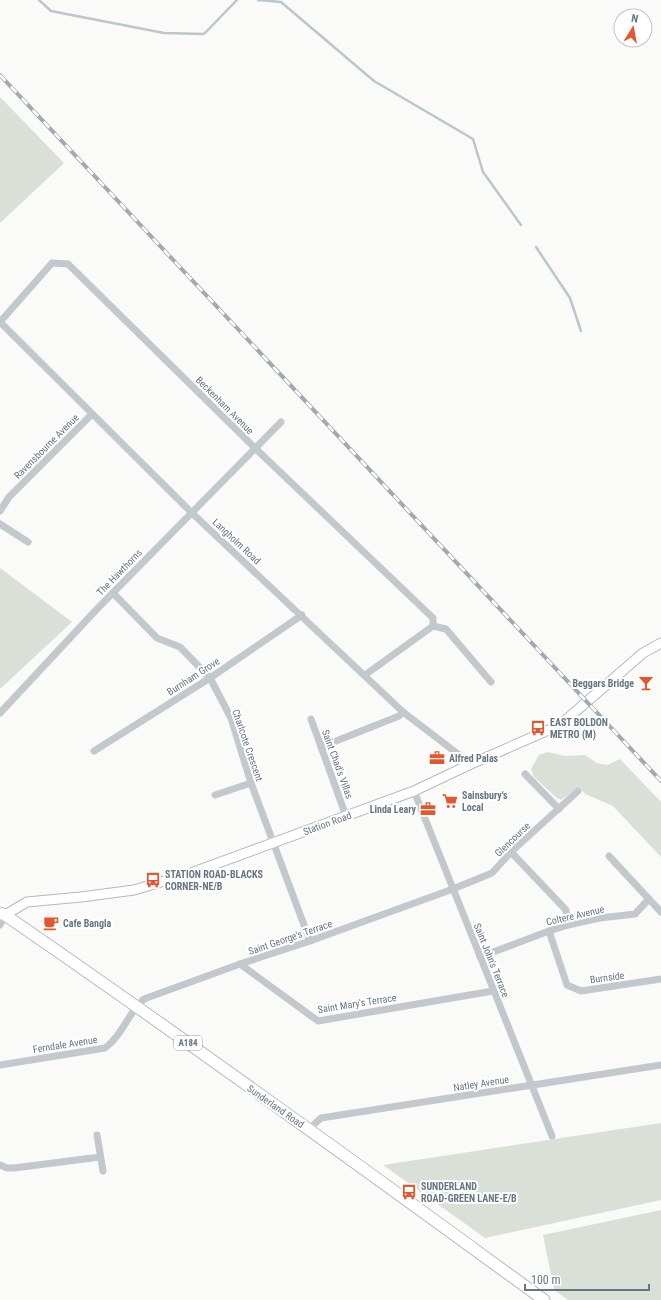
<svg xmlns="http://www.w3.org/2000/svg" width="661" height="1300" viewBox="0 0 661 1300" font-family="'Roboto Condensed',sans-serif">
<rect width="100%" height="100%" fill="#fafaf8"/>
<g fill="#dadfd7">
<polygon points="0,97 64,163 0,223"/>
<polygon points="0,568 72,622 0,689"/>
<polygon points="548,752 565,756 585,755 597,763 607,765 620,759 661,802 661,857 613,806 585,794 579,787 561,800 557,798 534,777 531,769 539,755"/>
<polygon points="661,1123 661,1200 485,1238 383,1165"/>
<polygon points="661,1210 661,1300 568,1300 554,1290 543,1235"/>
</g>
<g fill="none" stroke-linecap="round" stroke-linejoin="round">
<g stroke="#bbc7cb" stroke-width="2.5">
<polyline points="39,0 51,11 164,33 204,34 237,0"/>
<polyline points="258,0 281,2 374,81 473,139 483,172 521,225"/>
<polyline points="536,247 570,298 581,331"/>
</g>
<defs>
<polyline id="secondary" points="5,915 27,902 81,897 134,890 191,873 414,791 471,764 560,725 643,653 661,643"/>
<path id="primary" d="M0,913L5,915C187,1040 366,1170 544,1300"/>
</defs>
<use href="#secondary" stroke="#b3babf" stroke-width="11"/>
<use href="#primary" stroke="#b5babe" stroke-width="13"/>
<g stroke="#c3c8cc" stroke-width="7">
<polyline points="0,322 192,513 403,712 471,764"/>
<polyline points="0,322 52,263 68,264 255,448 433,618 433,626"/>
<polyline points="0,511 9,497 92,414"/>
<polyline points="0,524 28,542"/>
<polyline points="113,593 157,638 180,647 210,678 231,718 251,783 310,941"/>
<polyline points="433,626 446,629 491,682"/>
<polyline points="365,675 433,626"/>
<polyline points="0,713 97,609 281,422"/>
<polyline points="311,719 346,816"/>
<polyline points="321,747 399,716 403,712"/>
<polyline points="94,751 210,678 302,615"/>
<polyline points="525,774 559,809"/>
<polyline points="414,791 552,1136"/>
<polyline points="215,795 251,783"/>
<polyline points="511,852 566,910 568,925"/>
<polyline points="609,856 661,912"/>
<polyline points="0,925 5,915"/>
<polyline points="549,931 567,985 581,991 661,979"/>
<polyline points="480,957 549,931 568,925 600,918 635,914 649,899"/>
<polyline points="240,964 318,1021 493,991"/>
<path d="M0,1065L105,1048C122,1036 128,1013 144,999L240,964L310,941L453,889L492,873L511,852L578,791"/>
<polyline points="309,1129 321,1118 661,1065"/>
<polyline points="97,1135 103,1171"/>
<polyline points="0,1165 7,1168 14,1168 100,1157"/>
</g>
<use href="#secondary" stroke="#fff" stroke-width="9"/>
<use href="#primary" stroke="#fff" stroke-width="11"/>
<defs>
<polyline id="rail" points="0,75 661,781"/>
</defs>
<use href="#rail" stroke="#a2aab0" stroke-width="4"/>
<use href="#rail" stroke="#fff" stroke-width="2.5" stroke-dasharray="8" stroke-linecap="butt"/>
</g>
<defs>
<symbol id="bar-bare" viewBox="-9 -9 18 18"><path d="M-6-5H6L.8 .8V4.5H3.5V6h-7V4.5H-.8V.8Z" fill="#e4572e" stroke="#fff" stroke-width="2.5" paint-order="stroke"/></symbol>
<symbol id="bus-bare" viewBox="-9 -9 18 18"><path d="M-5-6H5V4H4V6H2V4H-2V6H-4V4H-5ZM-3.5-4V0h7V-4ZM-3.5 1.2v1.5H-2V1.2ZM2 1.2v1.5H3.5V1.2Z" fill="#e4572e" stroke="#fff" stroke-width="2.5" paint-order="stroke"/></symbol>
<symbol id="office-bare" viewBox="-9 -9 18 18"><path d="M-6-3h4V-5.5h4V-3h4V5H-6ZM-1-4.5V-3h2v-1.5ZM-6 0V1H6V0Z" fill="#e4572e" stroke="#fff" stroke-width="2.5" paint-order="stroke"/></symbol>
<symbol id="supermarket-bare" viewBox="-9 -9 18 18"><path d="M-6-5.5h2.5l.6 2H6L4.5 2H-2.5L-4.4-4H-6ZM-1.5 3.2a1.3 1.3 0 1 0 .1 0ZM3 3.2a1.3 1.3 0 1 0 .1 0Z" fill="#e4572e" stroke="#fff" stroke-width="2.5" paint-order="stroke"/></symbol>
<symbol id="cafe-bare" viewBox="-9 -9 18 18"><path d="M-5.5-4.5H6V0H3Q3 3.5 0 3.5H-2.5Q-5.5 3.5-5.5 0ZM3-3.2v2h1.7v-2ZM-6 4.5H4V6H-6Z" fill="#e4572e" stroke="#fff" stroke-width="2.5" paint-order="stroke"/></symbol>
</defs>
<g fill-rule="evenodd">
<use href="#bar-bare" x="635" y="672" width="22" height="22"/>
<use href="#bus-bare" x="527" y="717" width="22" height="22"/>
<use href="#office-bare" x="426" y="747" width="22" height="22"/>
<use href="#supermarket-bare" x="439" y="790" width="22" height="22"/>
<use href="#office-bare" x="417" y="798" width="22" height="22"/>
<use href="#bus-bare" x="142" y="869" width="22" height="22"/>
<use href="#cafe-bare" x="40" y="912" width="22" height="22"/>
<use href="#bus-bare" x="398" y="1181" width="22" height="22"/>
</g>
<g text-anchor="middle" stroke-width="4" stroke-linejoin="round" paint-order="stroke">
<rect fill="#fff" stroke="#939fa8" stroke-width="1" x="174" y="1036" width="28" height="14" rx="3"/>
<g font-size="9" font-weight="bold" fill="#657683">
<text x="188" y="1046">A184</text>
</g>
<g font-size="10" fill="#657683" stroke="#fff">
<text transform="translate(225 405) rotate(45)" y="4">Beckenham Avenue</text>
<text transform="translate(46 446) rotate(-45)" y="4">Ravensbourne Avenue</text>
<text transform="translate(237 541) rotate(43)" y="4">Langholm Road</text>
<text transform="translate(119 572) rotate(-46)" y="4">The Hawthorns</text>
<text transform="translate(193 676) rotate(-33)" y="4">Burnham Grove</text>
<text transform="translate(248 745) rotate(71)" y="4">Charlcote Crescent</text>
<text transform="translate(338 764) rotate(70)" y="4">Saint Chad's Villas</text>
<text transform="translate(327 823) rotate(-20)" y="4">Station Road</text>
<text transform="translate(512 839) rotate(-44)" y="4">Glencourse</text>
<text transform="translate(575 915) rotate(-13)" y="4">Coltere Avenue</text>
<text transform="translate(290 937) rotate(-19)" y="4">Saint George's Terrace</text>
<text transform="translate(492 960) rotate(68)" y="4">Saint John's Terrace</text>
<text transform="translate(607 977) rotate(-8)" y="4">Burnside</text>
<text transform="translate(357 1003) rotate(-9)" y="4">Saint Mary's Terrace</text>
<text transform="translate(65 1044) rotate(-9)" y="4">Ferndale Avenue</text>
<text transform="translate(481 1083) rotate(-9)" y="4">Natley Avenue</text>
<text transform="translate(276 1106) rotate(35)" y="4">Sunderland Road</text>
</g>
<g font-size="10" font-weight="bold" fill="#657683" stroke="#fff" text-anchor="start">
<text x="634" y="687" text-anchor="end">Beggars Bridge</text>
<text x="550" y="726">EAST BOLDON<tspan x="550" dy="12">METRO (M)</tspan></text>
<text x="449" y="762">Alfred Palas</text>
<text x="462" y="799">Sainsbury's<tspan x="462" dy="12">Local</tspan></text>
<text x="416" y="813" text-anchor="end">Linda Leary</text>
<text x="165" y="878">STATION ROAD-BLACKS<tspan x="165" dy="12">CORNER-NE/B</tspan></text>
<text x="63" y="927">Cafe Bangla</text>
<text x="421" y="1190">SUNDERLAND<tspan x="421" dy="12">ROAD-GREEN LANE-E/B</tspan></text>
</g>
</g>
<g transform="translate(633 28) rotate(11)"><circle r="19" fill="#ffffff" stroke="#c1c8cd"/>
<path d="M0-3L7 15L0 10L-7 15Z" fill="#e4572e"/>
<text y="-6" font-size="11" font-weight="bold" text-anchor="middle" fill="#657683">N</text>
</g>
<path d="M525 1284v6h124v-6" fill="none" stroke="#657683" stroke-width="2"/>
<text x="531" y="1284" font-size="12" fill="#657683" stroke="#ffffff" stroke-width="3" paint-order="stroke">100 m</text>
</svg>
